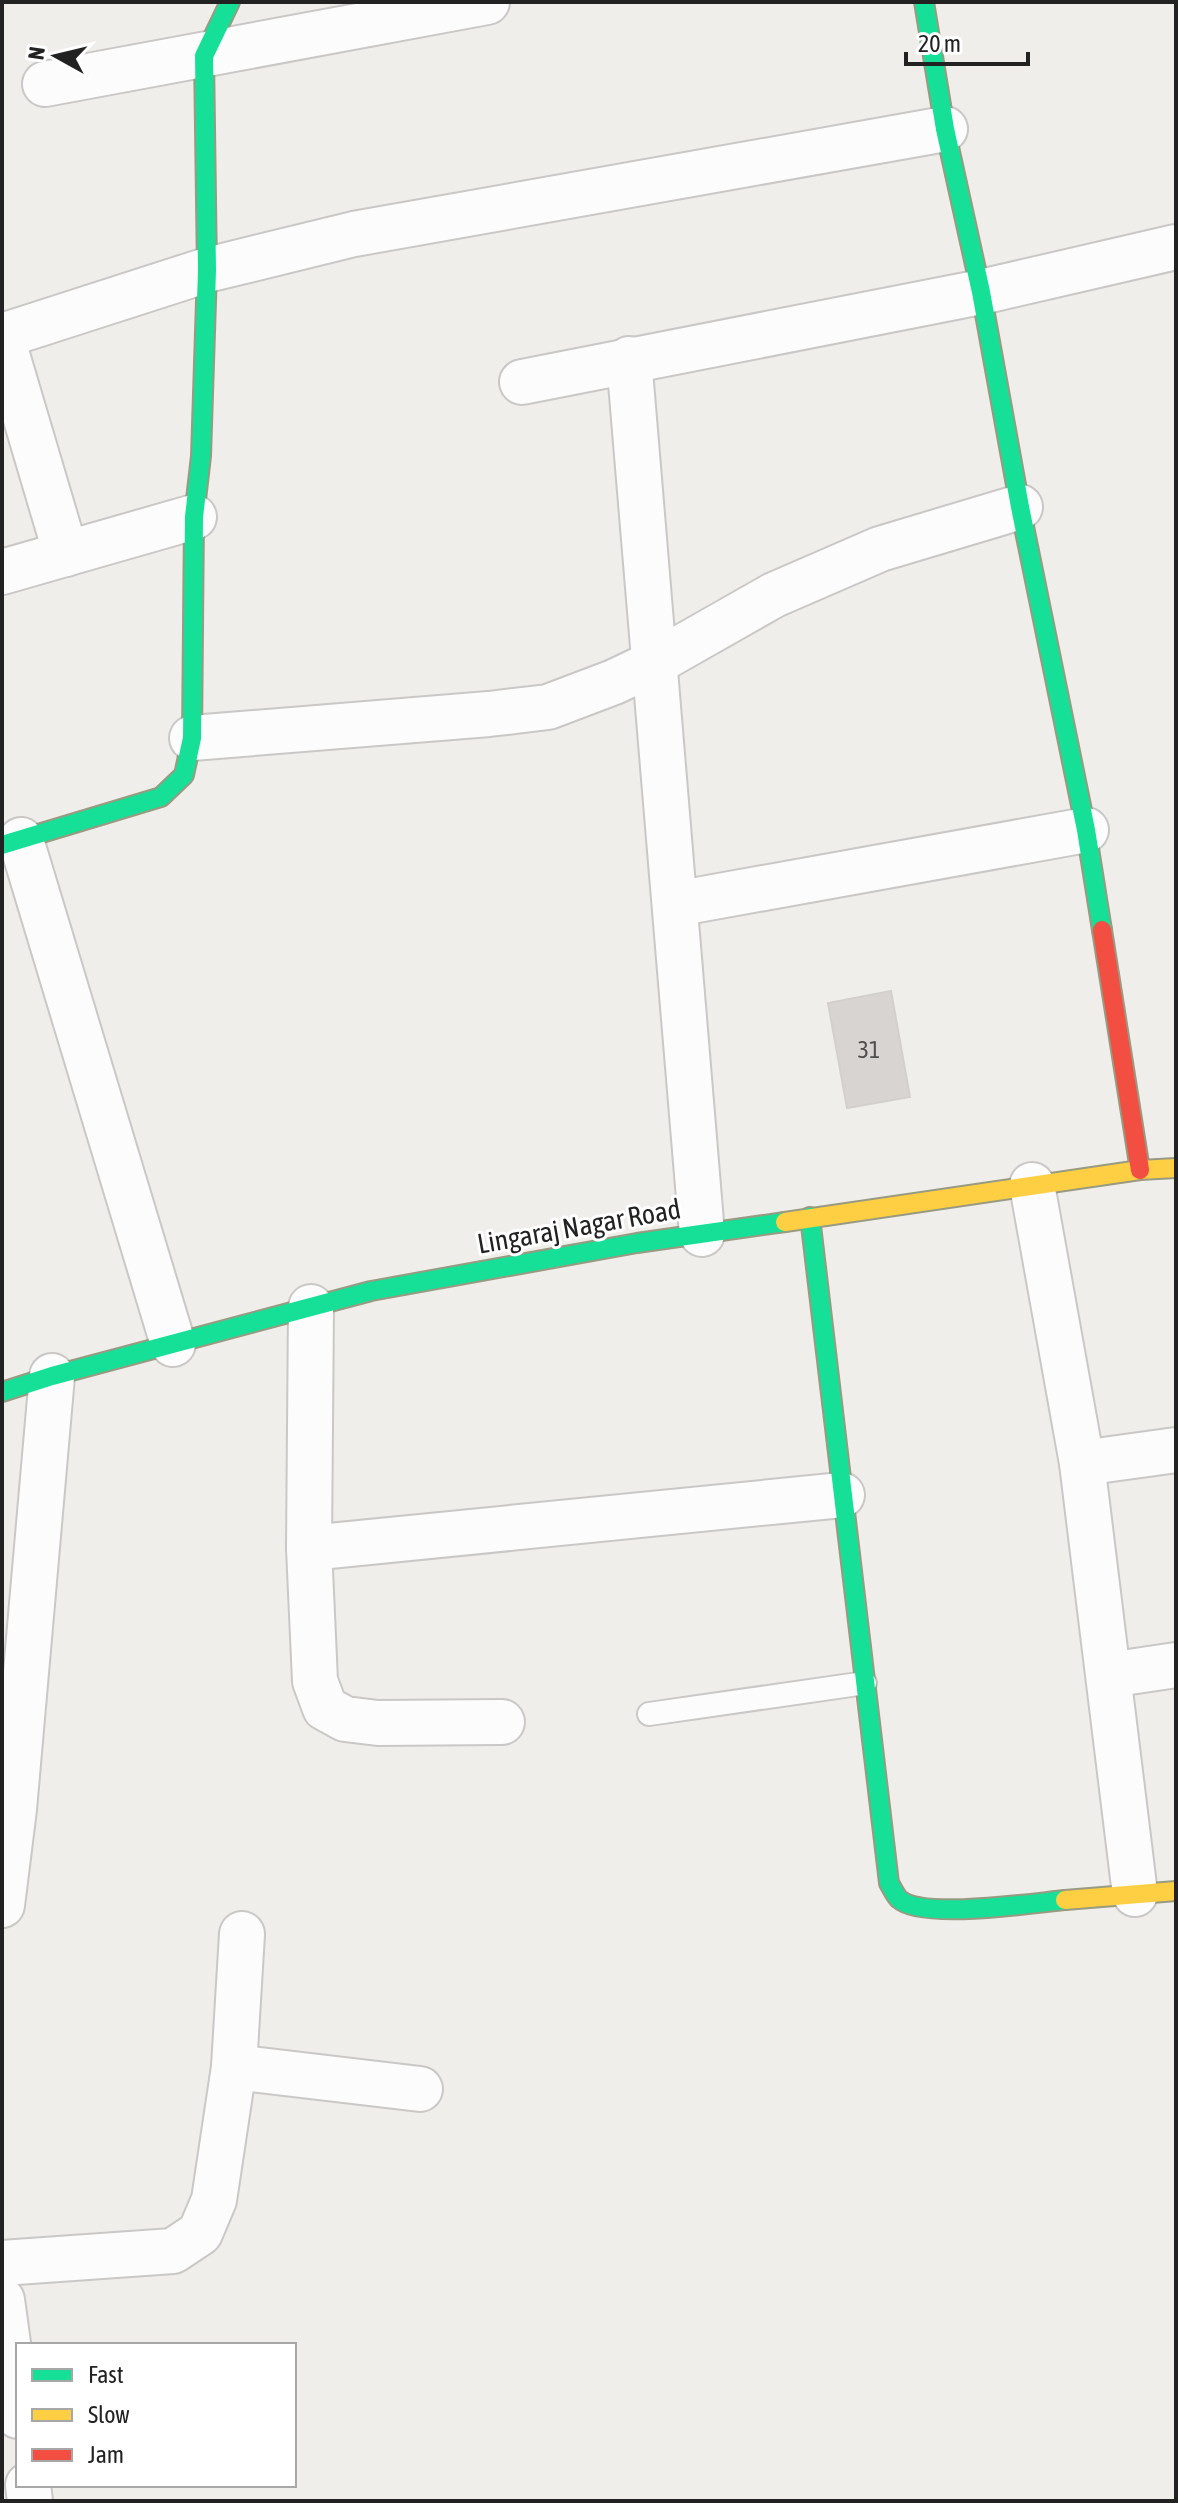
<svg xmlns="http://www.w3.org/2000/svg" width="1178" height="2503" viewBox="0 0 1178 2503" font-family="'Asap Condensed',sans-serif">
<rect width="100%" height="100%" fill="#f0eeeb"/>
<polygon fill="#d7d4d2" stroke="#d3d0cc" stroke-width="2" points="891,991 910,1097 847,1108 828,1003"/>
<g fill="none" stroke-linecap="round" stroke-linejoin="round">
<defs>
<polyline id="lane" points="649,1714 865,1683"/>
<g id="street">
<polyline points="45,84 487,2"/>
<polyline points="2,336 207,270 354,234 945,129"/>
<polyline points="2,338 66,554"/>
<polyline points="629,359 702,1234"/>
<polyline points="522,382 981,292 1176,247"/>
<polyline points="2,572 194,517"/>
<polyline points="192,738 489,714 548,707 614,682 656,662 774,595 880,549 1020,507"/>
<polyline points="21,840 173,1344"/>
<polyline points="675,904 1086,830"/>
<polyline points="1032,1185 1082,1463 1135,1894"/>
<polyline points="311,1307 309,1548 315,1681 325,1708 345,1719 378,1723 502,1722"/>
<polyline points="1082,1463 1176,1450"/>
<polyline points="309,1548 842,1495"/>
<polyline points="1109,1675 1176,1665"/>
<polyline points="2,1905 14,1809 52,1376"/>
<polyline points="234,2067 420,2089"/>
<polyline points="2,2263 173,2251 200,2233 214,2200 234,2067 242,1934"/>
<polyline points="2,2300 18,2416"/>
<polyline points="28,2485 30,2501"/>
</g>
<g id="fast">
<polyline points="924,2 945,129 981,292 1020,507 1086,830 1102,930"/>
<polyline points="2,845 161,797 184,775 192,738 194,517 201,456 207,270 204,56 230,2"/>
<path d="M810,1217L889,1883C892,1888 895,1895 899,1899C922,1920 1033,1903 1065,1900"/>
<polyline points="2,1392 52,1376 371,1291 637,1243 785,1222"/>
</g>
<g id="slow">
<polyline points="785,1222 1140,1170 1176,1168"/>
<polyline points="1065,1900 1176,1891"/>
</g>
<polyline id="jam" points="1102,930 1140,1170"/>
</defs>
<use href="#lane" stroke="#c9c8c7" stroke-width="26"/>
<use href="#street" stroke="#c9c8c7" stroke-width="48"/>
<use href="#fast" stroke="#999a82" stroke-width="22"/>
<use href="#slow" stroke="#999a82" stroke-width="22"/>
<use href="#jam" stroke="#999a82" stroke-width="22"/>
<use href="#lane" stroke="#fdfcfc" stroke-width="22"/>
<use href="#street" stroke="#fdfcfc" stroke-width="44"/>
<use href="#fast" stroke="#16e098" stroke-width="18"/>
<use href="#slow" stroke="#ffcf43" stroke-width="18"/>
<use href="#jam" stroke="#f24e42" stroke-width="18"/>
</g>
<g text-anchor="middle" stroke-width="6" stroke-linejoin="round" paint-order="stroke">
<g font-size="24" fill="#4f4e4e">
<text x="869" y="1058">31</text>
</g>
<g font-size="28" fill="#222" stroke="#fff">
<text transform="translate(579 1226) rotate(-10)" y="10">Lingaraj Nagar Road</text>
</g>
</g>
<rect width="1178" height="2503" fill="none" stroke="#222222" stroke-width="8"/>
<rect x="16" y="2343" width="280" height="144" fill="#ffffff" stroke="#a7a7a7" stroke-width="2"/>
<rect x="32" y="2369" width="40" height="12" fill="#16e098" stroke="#a7a7a7" stroke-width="2"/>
<text x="88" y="2383" font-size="24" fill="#222222">Fast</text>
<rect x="32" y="2409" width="40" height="12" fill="#ffcf43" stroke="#a7a7a7" stroke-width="2"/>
<text x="88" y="2423" font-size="24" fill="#222222">Slow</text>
<rect x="32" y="2449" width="40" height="12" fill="#f24e42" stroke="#a7a7a7" stroke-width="2"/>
<text x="88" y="2463" font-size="24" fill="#222222">Jam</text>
<g transform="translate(56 56) rotate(278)" stroke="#ffffff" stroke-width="6" paint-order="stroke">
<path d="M0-6L14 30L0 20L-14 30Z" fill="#222222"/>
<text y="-12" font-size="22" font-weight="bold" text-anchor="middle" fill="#222222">N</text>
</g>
<path d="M906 52v12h122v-12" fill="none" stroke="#222222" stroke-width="4"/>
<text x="918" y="52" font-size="24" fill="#222222" stroke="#ffffff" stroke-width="6" paint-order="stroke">20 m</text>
</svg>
